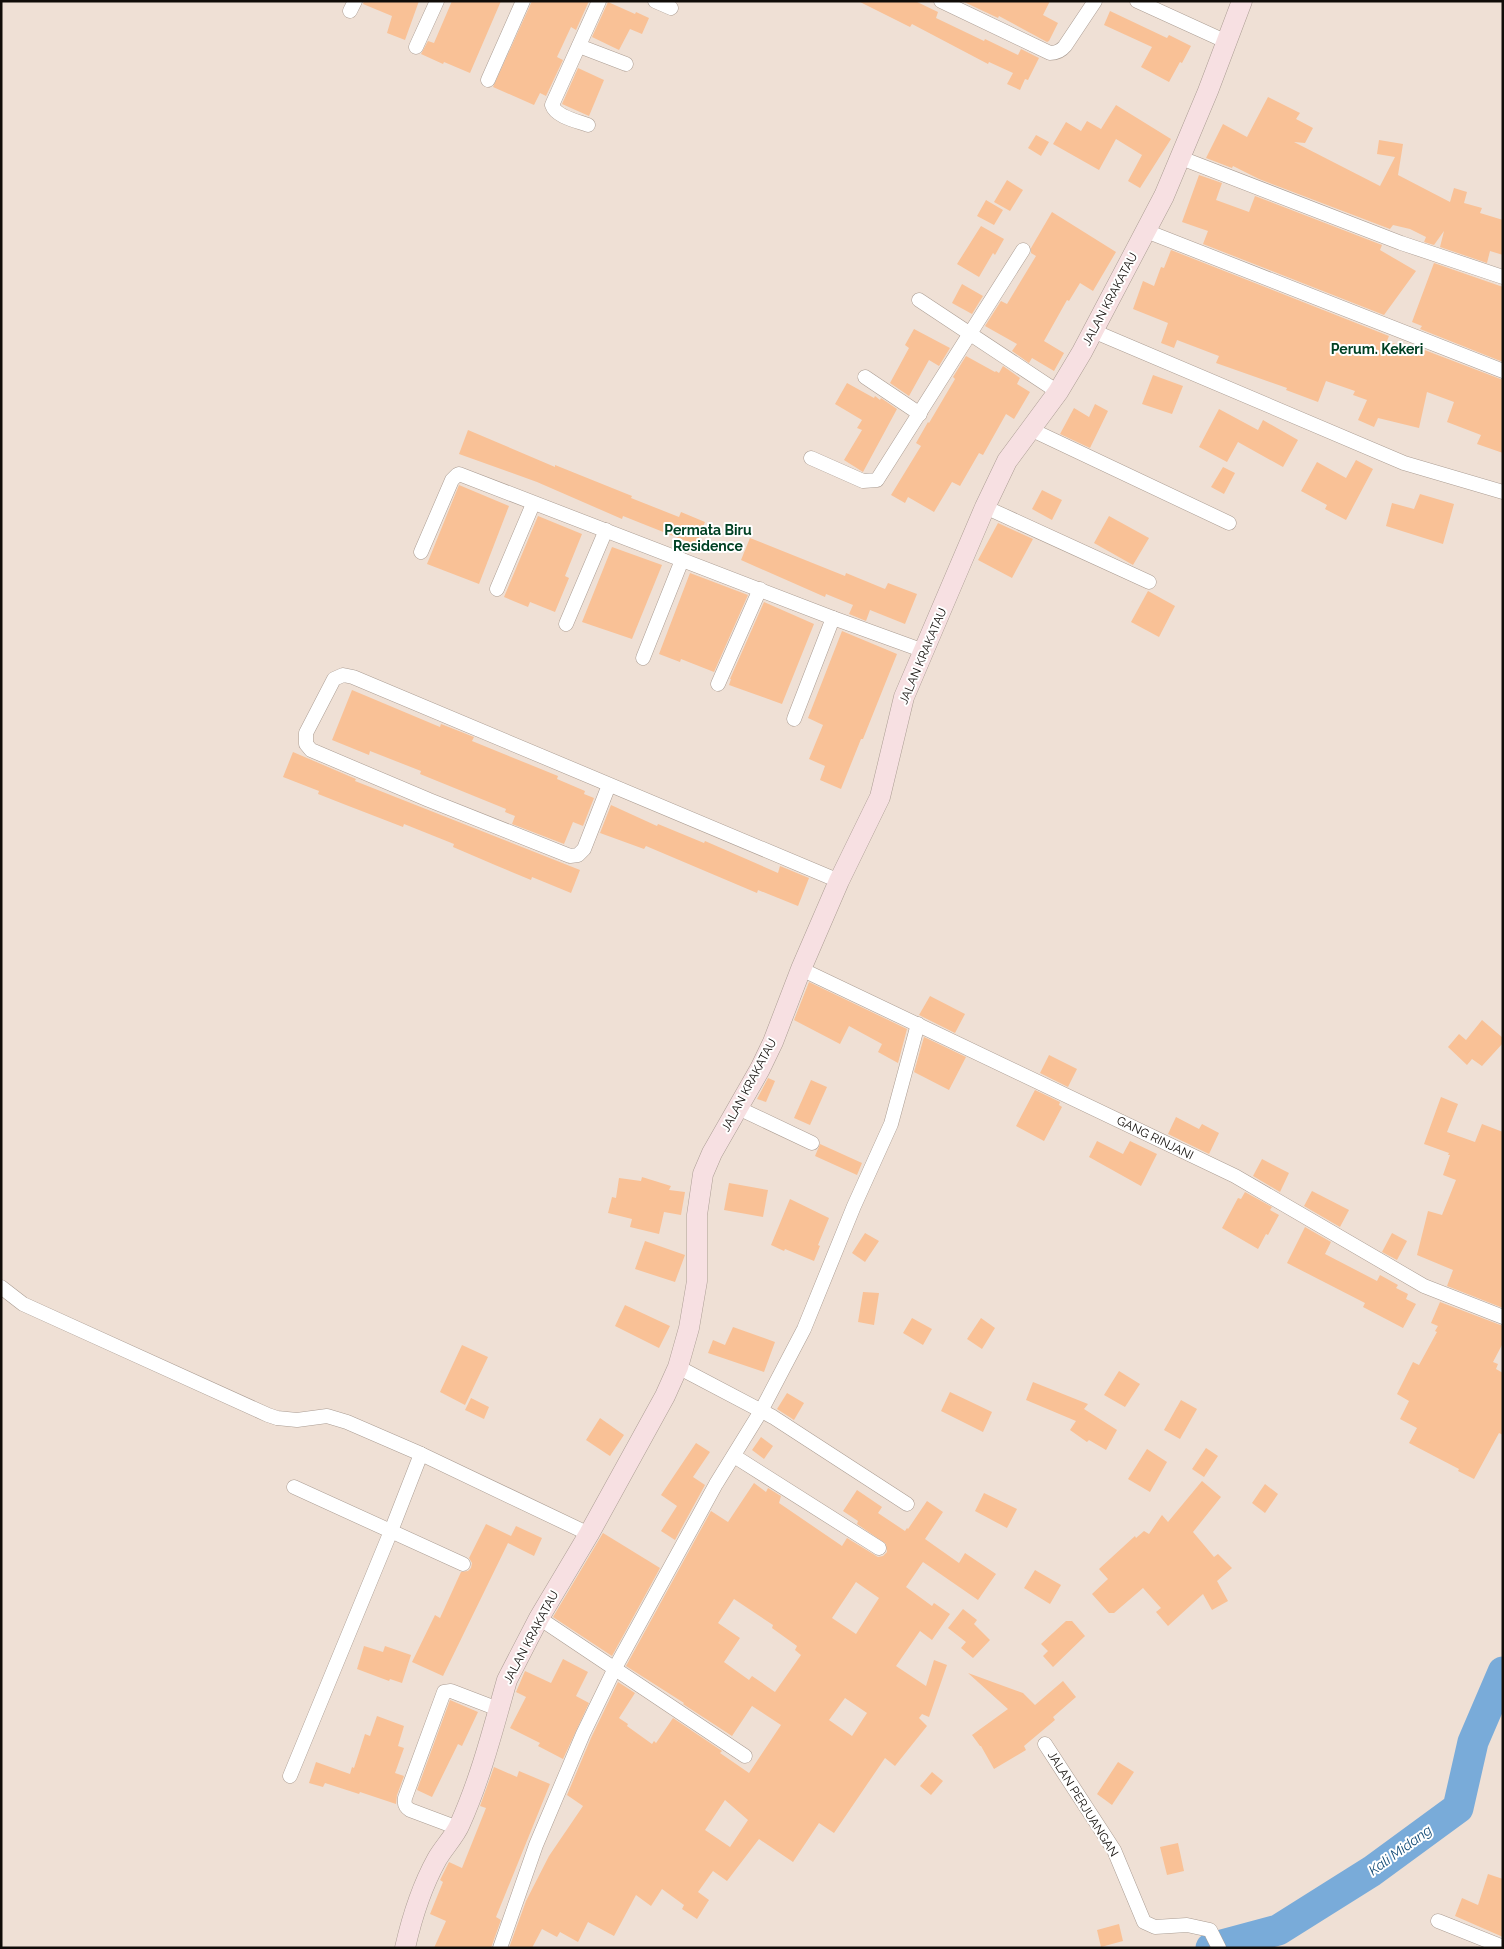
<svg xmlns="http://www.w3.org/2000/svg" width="1504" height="1949" viewBox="0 0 1504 1949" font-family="Raleway,sans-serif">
<rect width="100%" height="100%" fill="#efe0d5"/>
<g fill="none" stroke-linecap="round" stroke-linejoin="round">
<polyline stroke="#79abd9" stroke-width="31" points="1211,1948 1278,1930 1372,1871 1458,1808 1473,1742 1503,1672"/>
</g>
<g fill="#f9c196" fill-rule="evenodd">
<polygon points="364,1 419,1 405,40 387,33 392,16 363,4"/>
<polygon points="452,1 501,1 470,73 444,62 443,64 421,54 428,41 434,43"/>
<polygon points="532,1 589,1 576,30 571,27 557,57 563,60 546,96 540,93 534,105 493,87"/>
<polygon points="858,1 915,1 938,12 936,18 984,41 985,39 1018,55 1021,49 1039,58 1028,80 1025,79 1020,90 1007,84 1013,73 989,62 988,64 912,24 910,27"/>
<polygon points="962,1 1050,1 1043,15 1058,23 1049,41 1047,42 999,16 998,18"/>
<polygon points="608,2 635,14 636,12 649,18 642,34 630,29 619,50 592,37"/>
<polygon points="1110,11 1167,38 1169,35 1191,46 1182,63 1180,62 1169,82 1141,67 1152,47 1104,25"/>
<polygon points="578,68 604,80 589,116 562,104"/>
<polygon points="1268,97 1300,113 1296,119 1313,128 1305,143 1294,142 1380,186 1395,157 1377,154 1379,140 1403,144 1398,175 1450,202 1454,188 1467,192 1464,203 1482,208 1480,213 1503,220 1503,255 1490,251 1487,263 1440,247 1444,231 1434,245 1424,242 1426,237 1410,229 1393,225 1390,229 1259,179 1233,166 1232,168 1206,158 1223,124 1247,137"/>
<polygon points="1116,105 1171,139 1140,188 1128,181 1142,155 1116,139 1099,170 1053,144 1066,122 1081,131 1087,121 1101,129"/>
<polygon points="1036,135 1049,142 1041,156 1028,148"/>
<polygon points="1199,175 1222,183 1216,200 1249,212 1255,196 1382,245 1380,250 1416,271 1384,315 1203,244 1208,231 1182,222"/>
<polygon points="1007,180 1023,190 1010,211 994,202"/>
<polygon points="986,200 1003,210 994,225 977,216"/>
<polygon points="1052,212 1116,252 1093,291 1080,283 1069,301 1067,300 1044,341 1064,353 1054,371 1032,358 1029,363 1012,351 1017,344 985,326 1001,301 1007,304 1036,256 1031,253 1031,248"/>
<polygon points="981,226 1004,239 995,255 993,253 979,277 957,264"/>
<polygon points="1171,250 1389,336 1387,341 1413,350 1414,346 1503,380 1503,453 1477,444 1481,435 1447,422 1454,402 1427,392 1419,428 1378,418 1374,427 1358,420 1367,400 1353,395 1355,391 1326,381 1318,402 1286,390 1287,388 1216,363 1219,356 1177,340 1174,348 1161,343 1168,323 1133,309 1143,281 1154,286 1161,267 1164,268"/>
<polygon points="1434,263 1503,287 1503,362 1420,329 1422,326 1412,322"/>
<polygon points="962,284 983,296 972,314 952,303"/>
<polygon points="914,329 950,348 939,366 929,360 909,396 890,383 909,348 905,345"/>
<polygon points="966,356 995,372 996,371 999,373 1003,366 1020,378 1017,384 1030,392 1014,419 1006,414 983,455 979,453 960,486 952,482 934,512 908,497 905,503 891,495 921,446 916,443 928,422 929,423 955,379 953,377"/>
<polygon points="1153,375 1183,386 1172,414 1142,404"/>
<polygon points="847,383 874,398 875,396 880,400 881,398 897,409 863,472 844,460 862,430 857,428 862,420 835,404"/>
<polygon points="1095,404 1108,411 1090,448 1060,434 1074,408 1089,417"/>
<polygon points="1219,409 1258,430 1263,420 1298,440 1283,467 1238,442 1227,462 1199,447"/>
<polygon points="468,430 555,467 555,465 632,496 631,498 679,517 681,512 705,522 696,545 623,516 622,519 537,482 459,454"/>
<polygon points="1356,460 1373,469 1346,520 1325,509 1327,505 1301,491 1317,462 1346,478"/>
<polygon points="1223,467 1235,473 1224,494 1211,487"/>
<polygon points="459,485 509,506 479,584 427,564"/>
<polygon points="1042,490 1062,500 1052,520 1032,509"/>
<polygon points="1420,494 1454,504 1443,544 1386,526 1392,503 1414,509"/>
<polygon points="538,516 582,534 565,576 569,578 555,612 530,602 528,607 504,597"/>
<polygon points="1109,516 1149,538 1133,565 1094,543"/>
<polygon points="998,523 1033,539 1012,578 978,560"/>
<polygon points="750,538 845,576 846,573 885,589 888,583 917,594 905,624 870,610 866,621 849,614 853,605 826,594 825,597 741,560"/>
<polygon points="612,547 662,565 632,639 582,622"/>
<polygon points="690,573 748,595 714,672 681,659 680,662 659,654"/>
<polygon points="1148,591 1175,606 1159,637 1131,622"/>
<polygon points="764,602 814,624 782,704 729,685 731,679 730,679"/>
<polygon points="842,631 897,654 863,739 861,739 841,789 820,780 825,766 809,759 823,725 808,718"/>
<polygon points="352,690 440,727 441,724 474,737 472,741 558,776 557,779 585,791 584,794 594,798 583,826 573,822 564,844 512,824 515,816 505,812 506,809 420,774 421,771 370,751 369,755 332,740"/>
<polygon points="293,752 356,779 355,781 580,870 571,893 532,877 531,880 495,865 453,847 454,844 404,824 403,827 346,805 318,794 319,791 283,777"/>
<polygon points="611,805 657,826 658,824 704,843 705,841 778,873 780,866 809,878 798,906 758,890 757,893 646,846 644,849 600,833"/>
<polygon points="809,982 907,1029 898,1063 878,1052 882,1044 849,1026 840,1044 794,1020"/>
<polygon points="930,996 965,1014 955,1033 919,1015"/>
<polygon points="1482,1020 1503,1038 1503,1043 1482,1066 1472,1059 1467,1065 1448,1047 1459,1034 1466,1040"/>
<polygon points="924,1037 966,1057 949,1090 914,1072"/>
<polygon points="1049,1055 1077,1069 1068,1087 1040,1073"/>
<polygon points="768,1078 775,1081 766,1102 757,1099"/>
<polygon points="811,1080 827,1087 810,1125 794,1118"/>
<polygon points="1035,1090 1060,1102 1059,1105 1062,1107 1044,1141 1016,1126"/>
<polygon points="1441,1097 1458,1104 1447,1132 1475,1142 1482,1124 1503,1132 1503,1308 1447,1286 1453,1270 1417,1255 1428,1211 1442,1215 1456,1180 1443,1175 1450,1155 1448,1155 1449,1153 1424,1144"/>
<polygon points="1176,1117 1199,1129 1202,1124 1219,1133 1209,1154 1168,1134"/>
<polygon points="1097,1141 1123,1154 1130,1141 1157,1154 1141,1186 1089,1157"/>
<polygon points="820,1144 862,1163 857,1175 815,1156"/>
<polygon points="1262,1159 1289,1173 1280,1192 1253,1176"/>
<polygon points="642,1177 671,1186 669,1190 685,1192 681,1215 664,1212 659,1234 630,1227 632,1219 608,1213 612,1197 616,1198 619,1178 641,1181"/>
<polygon points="729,1183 768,1190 763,1217 724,1210"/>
<polygon points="1312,1191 1349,1210 1340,1227 1304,1206"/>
<polygon points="1245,1192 1272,1207 1270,1210 1279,1215 1268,1235 1266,1234 1258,1249 1222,1228 1238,1198 1241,1199"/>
<polygon points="790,1199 829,1218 818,1245 820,1246 814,1261 785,1249 784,1251 771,1245"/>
<polygon points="1305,1227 1331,1242 1325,1254 1377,1281 1380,1275 1398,1285 1396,1288 1408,1294 1406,1299 1416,1304 1403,1328 1363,1307 1365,1303 1287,1263"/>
<polygon points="865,1233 879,1241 865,1262 852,1253"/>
<polygon points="1392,1233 1407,1241 1397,1260 1382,1252"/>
<polygon points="645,1241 685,1255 675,1282 635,1269"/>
<polygon points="863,1292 879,1293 874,1325 858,1322"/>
<polygon points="1440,1302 1503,1326 1503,1343 1493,1362 1498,1364 1496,1369 1503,1373 1503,1435 1499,1433 1474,1479 1458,1471 1459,1469 1409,1443 1417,1428 1400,1419 1409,1401 1397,1394 1413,1362 1419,1365 1437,1332 1435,1331 1438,1326 1431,1323"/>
<polygon points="625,1305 670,1326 659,1348 615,1326"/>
<polygon points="912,1318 932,1329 923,1345 903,1333"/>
<polygon points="981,1318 995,1328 982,1349 967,1339"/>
<polygon points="733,1327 775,1342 764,1372 708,1353 713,1340 725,1345"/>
<polygon points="462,1345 488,1357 465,1405 440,1392"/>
<polygon points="1119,1371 1140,1384 1125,1407 1104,1395"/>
<polygon points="1033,1382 1088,1404 1084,1409 1117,1430 1106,1450 1089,1440 1087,1442 1070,1430 1076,1421 1026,1400"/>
<polygon points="950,1392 992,1412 983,1432 941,1411"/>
<polygon points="787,1393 804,1403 794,1420 777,1409"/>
<polygon points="471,1398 489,1407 484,1419 465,1410"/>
<polygon points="1181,1400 1197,1409 1180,1439 1164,1430"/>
<polygon points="600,1418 624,1435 610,1456 586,1440"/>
<polygon points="761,1437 773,1446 764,1459 752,1450"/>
<polygon points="696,1443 710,1452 693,1477 705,1485 675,1540 661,1531 677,1506 661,1495"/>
<polygon points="1206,1448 1218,1456 1204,1477 1192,1469"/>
<polygon points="1147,1449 1167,1462 1150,1492 1128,1479"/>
<polygon points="1202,1481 1221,1497 1193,1532 1214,1557 1218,1554 1232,1568 1217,1581 1228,1601 1212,1610 1203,1594 1168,1626 1156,1612 1161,1608 1143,1588 1114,1613 1109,1613 1092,1594 1108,1579 1099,1569 1135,1536 1136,1538 1144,1531 1149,1534 1162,1515 1168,1522"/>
<path d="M754,1483L766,1492L768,1488L781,1496L779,1503L842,1546L847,1538L878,1557L883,1556L887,1552L886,1544L857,1524L858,1521L843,1511L857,1490L882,1507L878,1513L905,1531L907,1528L908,1529L927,1501L943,1512L925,1539L959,1563L965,1553L996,1574L978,1600L923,1562L906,1587L932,1606L934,1603L950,1614L932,1640L920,1631L896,1666L926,1686L934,1660L947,1665L929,1717L922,1714L919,1718L927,1726L895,1766L885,1758L834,1833L819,1823L793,1862L759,1839L727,1881L713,1871L698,1892L709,1900L697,1919L682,1909L684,1905L662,1889L651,1906L636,1895L614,1936L588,1922L578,1942L560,1932L557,1937L542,1929L532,1948H509L526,1901L549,1856L583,1806L567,1795L591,1738L618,1682L635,1693L619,1718L628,1724L627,1726L652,1744L654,1741L656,1743L673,1718L722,1751L720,1753L749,1773L781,1725L752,1706L732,1736L683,1704L684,1703L626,1666L711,1511L728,1522ZM856,1582L879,1598L856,1634L832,1618ZM734,1599L773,1625L772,1628L797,1646L795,1650L801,1655L775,1692L752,1676L749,1680L724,1662L740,1638L718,1623ZM845,1698L867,1713L852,1736L829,1720ZM725,1800L748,1820L730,1847L705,1830Z"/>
<polygon points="1265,1484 1278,1494 1265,1513 1252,1503"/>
<polygon points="984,1493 1017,1509 1007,1528 975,1511"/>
<polygon points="486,1524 511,1536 516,1526 542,1538 534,1556 508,1543 443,1676 412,1662 435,1615 440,1618 461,1572 468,1571 471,1568 472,1563 469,1558"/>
<polygon points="603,1533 660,1568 612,1656 553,1617"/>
<polygon points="1035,1570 1061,1585 1050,1604 1024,1588"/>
<polygon points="963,1609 977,1620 974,1624 990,1640 973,1658 961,1648 966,1642 948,1628"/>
<polygon points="1066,1621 1072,1621 1085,1636 1053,1667 1043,1656 1048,1651 1041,1644"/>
<polygon points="364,1646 383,1652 385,1646 411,1655 402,1683 390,1679 389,1681 357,1669"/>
<polygon points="563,1659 588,1672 576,1696 589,1703 563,1759 538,1746 540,1743 510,1728 526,1697 516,1692 525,1671 551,1683"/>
<polygon points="968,1673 1023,1693 1035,1705 1063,1681 1076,1697 1053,1717 1055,1720 1024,1746 1026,1750 994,1769 981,1746 980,1746 972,1735 1008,1709"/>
<polygon points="450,1700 478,1712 462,1746 458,1744 432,1797 417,1790"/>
<polygon points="377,1716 404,1726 398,1746 404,1748 395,1773 404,1776 397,1795 396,1804 360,1792 359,1794 325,1783 323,1787 309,1783 316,1762 350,1774 352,1767 354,1768 365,1734 370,1736"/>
<polygon points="1118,1762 1134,1772 1112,1805 1097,1794"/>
<polygon points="494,1767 517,1777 519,1771 550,1784 496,1917 501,1920 491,1948 434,1948 446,1921 430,1914 443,1882 440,1880 449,1862 462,1868 486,1808 480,1806"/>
<polygon points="932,1772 943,1781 931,1795 920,1786"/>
<polygon points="1178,1843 1184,1871 1167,1875 1160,1847"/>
<polygon points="1488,1874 1503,1879 1503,1937 1455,1916 1462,1898 1478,1905"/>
<polygon points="1119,1924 1123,1941 1101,1947 1097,1930"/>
</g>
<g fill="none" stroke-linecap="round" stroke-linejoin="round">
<defs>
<g id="street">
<polyline points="655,1 671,8"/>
<path d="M941,1L1050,53C1057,53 1061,51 1065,46L1095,1"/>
<polyline points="1137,1 1227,42"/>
<polyline points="350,11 355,1"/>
<polyline points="579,46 626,64"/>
<polyline points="416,47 437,1"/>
<polyline points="488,80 523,1"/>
<path d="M588,125C577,121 556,117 552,105L599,1"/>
<polyline points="1181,158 1401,243 1503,277"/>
<polyline points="1146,231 1503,371"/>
<polyline points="919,300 1058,392"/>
<polyline points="1093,331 1404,463 1503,492"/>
<polyline points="865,377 920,414"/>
<polyline points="1030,429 1229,523"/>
<polyline points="811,458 863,481 877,480 1023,250"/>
<polyline points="985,507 1149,582"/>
<polyline points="421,552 452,480 457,475 459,474 833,618 924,651"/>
<polyline points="497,589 533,504"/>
<polyline points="566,624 606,530"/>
<polyline points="643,658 682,560"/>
<polyline points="718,684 760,589"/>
<polyline points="794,719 833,618"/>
<polyline points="609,785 584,849 578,855 570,856 429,800 311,750 306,744 306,733 334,679 343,675 353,677 839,881"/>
<polyline points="801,969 1235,1176 1424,1286 1503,1317"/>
<polyline points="738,1108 812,1143"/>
<polyline points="1,1287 23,1304 268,1415 277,1418 297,1420 327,1416 347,1422 421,1454 589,1534"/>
<polyline points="678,1367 773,1417 907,1504"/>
<polyline points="734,1456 879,1548"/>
<polyline points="294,1487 463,1564"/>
<polyline points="539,1618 745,1756"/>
<polyline points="1045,1744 1114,1850 1144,1922 1155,1927 1187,1925 1210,1930 1219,1948"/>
<polyline points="290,1776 391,1531 421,1454"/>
<path d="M458,1828L410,1810C405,1807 404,1804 405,1798L444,1692L451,1691L498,1709"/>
<polyline points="1438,1921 1503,1947"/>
<polyline points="500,1948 536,1845 583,1734 615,1668 716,1484 761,1411 804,1329 854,1206 891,1124 918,1024"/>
</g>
<path id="secondary" d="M405,1948C412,1917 422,1886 437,1859C444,1847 455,1836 460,1824C481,1777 493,1729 507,1680L539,1618L589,1534L665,1396L678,1367L689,1328L697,1281V1215L703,1174L712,1153L760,1069L773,1042L801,969L839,881L880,797L904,697L985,507L1007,461L1058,392L1082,352L1164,196L1208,91L1242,1"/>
</defs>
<use href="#street" stroke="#ab9d93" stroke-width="15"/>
<use href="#secondary" stroke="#ab9d93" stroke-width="21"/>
<use href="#street" stroke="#fff" stroke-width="14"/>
<use href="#secondary" stroke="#f7e0e2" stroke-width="20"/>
</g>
<g text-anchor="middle" stroke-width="4" stroke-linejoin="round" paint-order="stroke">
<g font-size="12" fill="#100c08" stroke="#fff">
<text transform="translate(1110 299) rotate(-62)" y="4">JALAN KRAKATAU</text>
<text transform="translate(923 656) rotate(-67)" y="4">JALAN KRAKATAU</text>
<text transform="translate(749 1085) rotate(-62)" y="4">JALAN KRAKATAU</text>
<text transform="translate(1155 1138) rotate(26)" y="4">GANG RINJANI</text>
<text transform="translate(531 1637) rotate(-62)" y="4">JALAN KRAKATAU</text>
<text transform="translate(1083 1804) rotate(58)" y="4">JALAN PERJUANGAN</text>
</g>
<g font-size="14" font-weight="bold" fill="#004124" stroke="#fff">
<text x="1377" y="354">Perum. Kekeri</text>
<text x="708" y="535">Permata Biru<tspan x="708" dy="16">Residence</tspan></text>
</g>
<g font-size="14" font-style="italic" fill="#144c77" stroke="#fff">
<text transform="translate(1400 1850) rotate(-36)" y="5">Kali Midang</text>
</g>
</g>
<rect width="1504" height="1949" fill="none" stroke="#100c08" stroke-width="5"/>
</svg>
